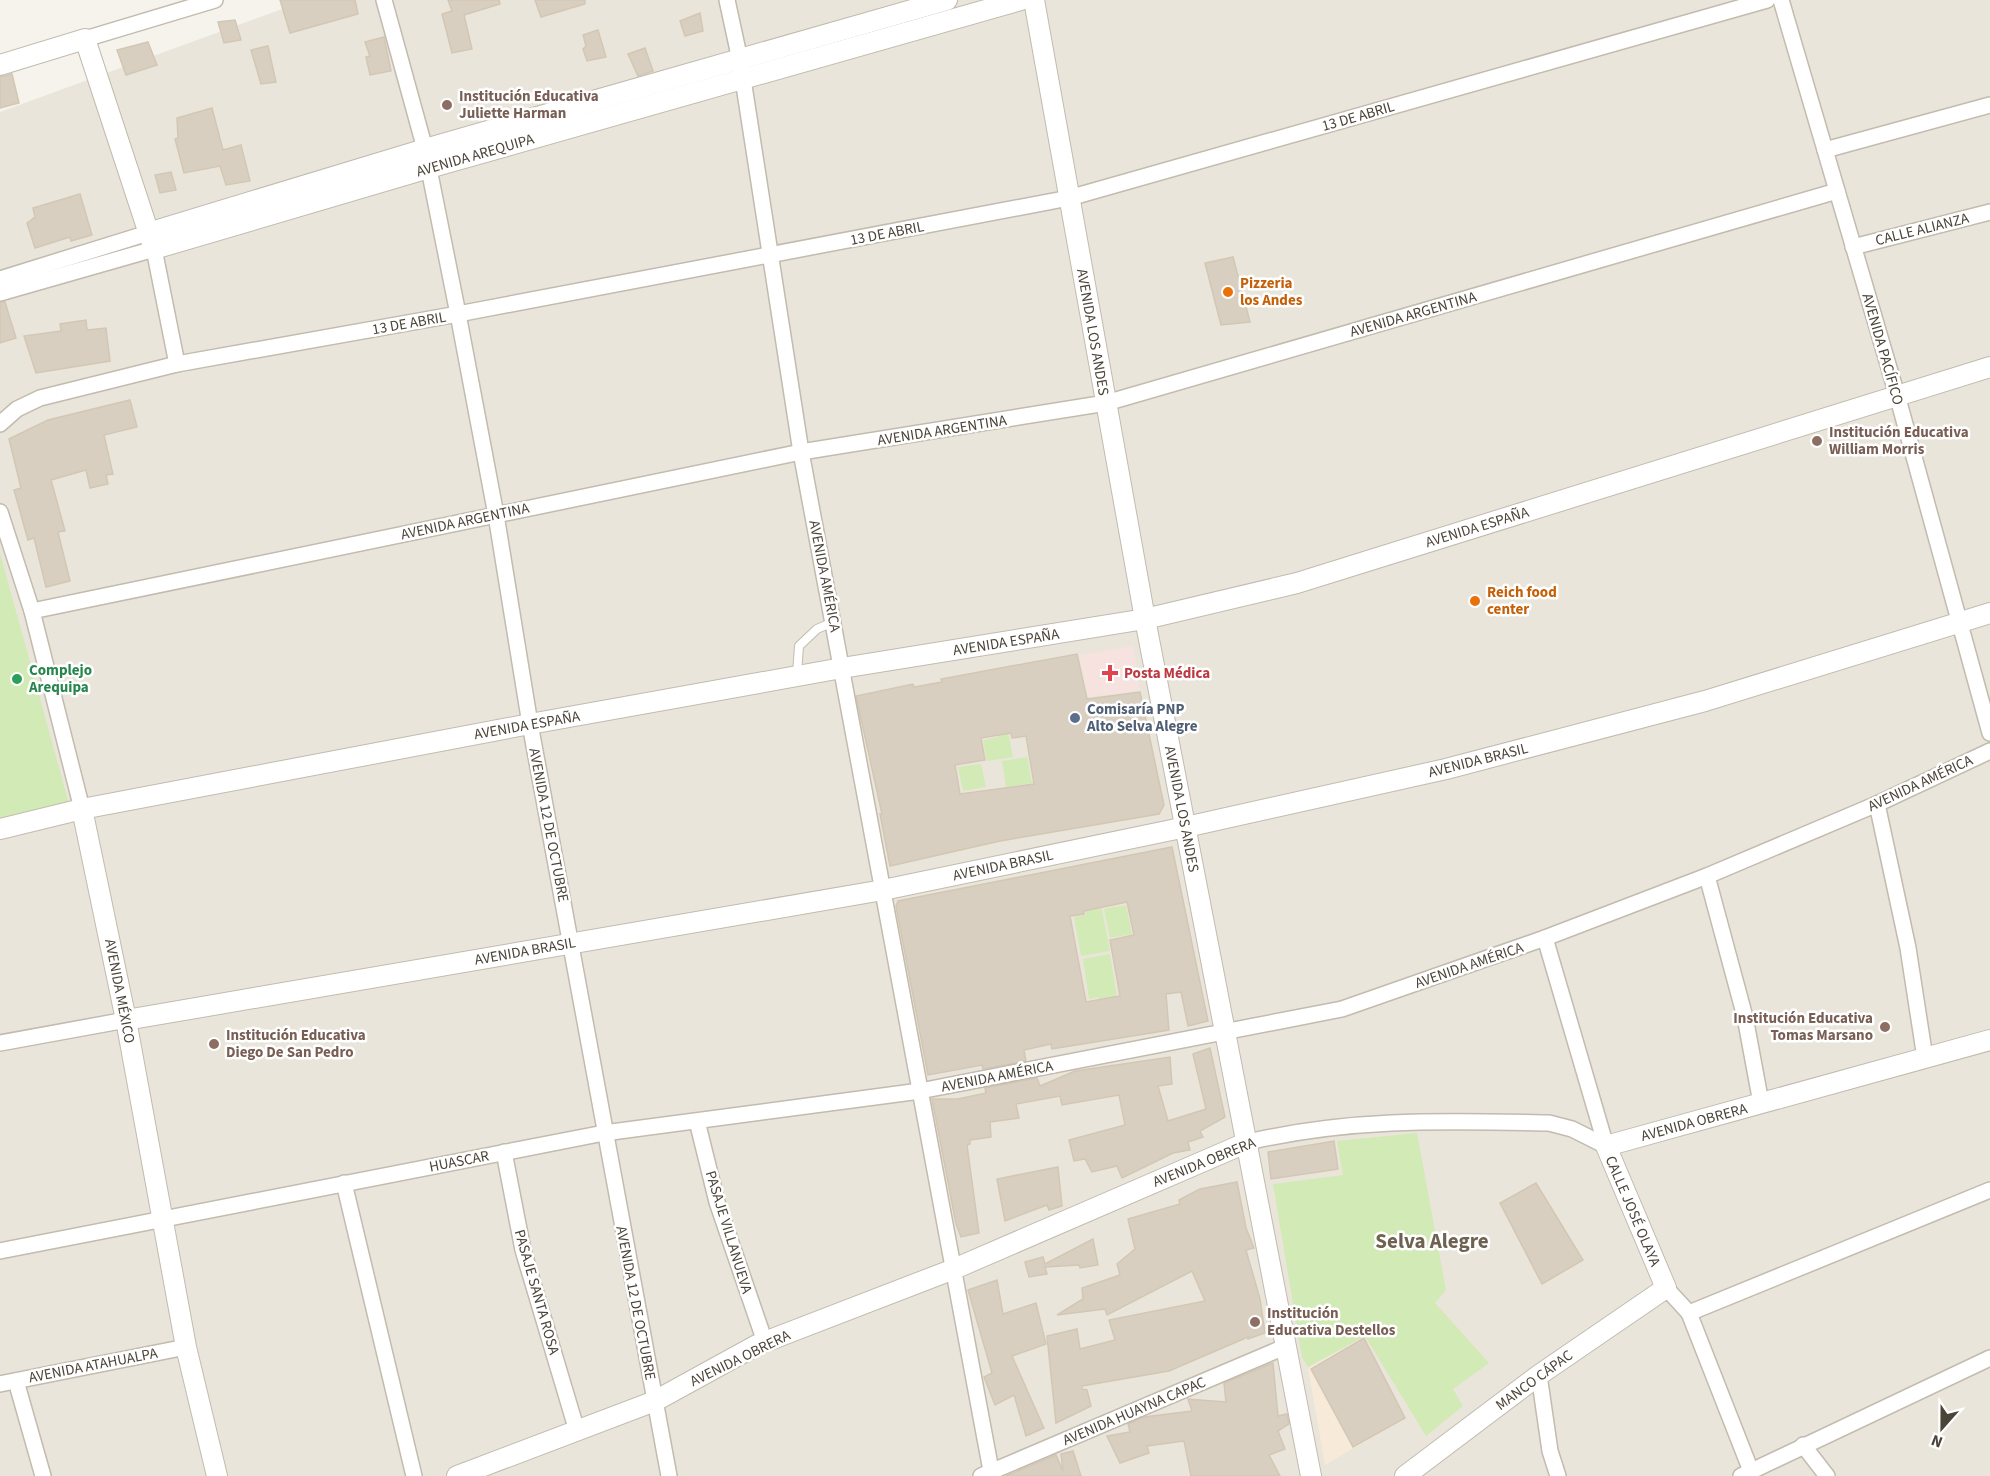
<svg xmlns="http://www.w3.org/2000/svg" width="1990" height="1476" viewBox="0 0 1990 1476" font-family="'Source Sans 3',sans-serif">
<rect width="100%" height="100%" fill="#f6f3ec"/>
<polygon fill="#eae5da" points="307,0 1990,0 1990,1476 0,1476 0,112"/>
<polygon fill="#f7ead8" points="1364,1337 1405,1418 1325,1465 1308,1368"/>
<polygon fill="#f6e3e0" points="1133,646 1140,690 1088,697 1079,655"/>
<g fill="#d2eab5">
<polygon points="0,553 69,804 0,820"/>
<polygon points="1007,727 1013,757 987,761 983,740 998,737 996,729"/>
<polygon points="1027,757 1032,783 1006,787 1002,761"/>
<polygon points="981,764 986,787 963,791 958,767"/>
<polygon points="1101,905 1110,951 1081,956 1074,917 1086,915 1085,908"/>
<polygon points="1126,905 1132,934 1110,938 1104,909"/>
<polygon points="1110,954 1118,1003 1100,1006 1098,997 1089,999 1083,959"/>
<polygon points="1417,1133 1446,1290 1435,1303 1489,1363 1453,1389 1463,1406 1426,1436 1365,1336 1308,1367 1302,1357 1273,1184 1343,1175 1337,1141"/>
</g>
<g fill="#d8cfc1" stroke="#d3c7b4" stroke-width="1.5" fill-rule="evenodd">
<polygon points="280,0 355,0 358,14 290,33"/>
<polygon points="448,0 499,0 500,4 464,15 472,49 452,53 442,14 452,11"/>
<polygon points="535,0 585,0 585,4 541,17"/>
<polygon points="700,13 703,31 685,36 680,21"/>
<polygon points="235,20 241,40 224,43 218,22"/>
<polygon points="598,30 606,57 587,61 583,49 586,46 583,35"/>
<polygon points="384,37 391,71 370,75 366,57 370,56 365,42"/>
<polygon points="148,42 157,65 126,75 117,50"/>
<polygon points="268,46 276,82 261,84 251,50"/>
<polygon points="645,48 653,71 638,76 628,54"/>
<polygon points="12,74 19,103 0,108 0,77"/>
<polygon points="212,108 223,150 241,145 250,181 226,185 220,166 184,173 175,139 178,138 177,118"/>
<polygon points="171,172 176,190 160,193 155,175"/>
<polygon points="80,194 92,235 71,241 70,237 35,248 27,223 35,217 33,208"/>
<polygon points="1233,257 1250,322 1221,325 1205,263"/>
<polygon points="0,302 5,302 16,338 0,343"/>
<polygon points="86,320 87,330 106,328 110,361 36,373 24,336 61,331 60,324"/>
<polygon points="130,400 137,427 104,435 113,474 106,475 108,484 90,488 86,470 51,480 65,531 58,532 70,581 46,587 34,538 28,540 14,490 21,488 9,439 48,420"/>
<path d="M1077,654L1087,699L1140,692L1164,805L1159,814L1000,841L890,866L880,814H882L856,696L913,684L914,687L942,682L941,679ZM1011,733L1012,738L1026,736L1034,784L960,794L955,765L985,760L981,738Z"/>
<path d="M1172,847L1208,1021L1188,1026L1181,992L1166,994L1169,1030L1052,1049L1051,1044L1024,1050L1026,1061L983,1069L982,1065L928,1075L896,906L898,901ZM1127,902L1134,935L1110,940L1120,996L1086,1002L1070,916L1084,914V911Z"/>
<polygon points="1210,1048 1225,1117 1200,1131 1203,1137 1188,1142 1190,1150 1173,1153 1122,1178 1117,1166 1092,1172 1085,1159 1074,1161 1069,1140 1125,1125 1119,1095 1062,1105 1060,1096 1016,1104 1019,1118 990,1122 991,1137 970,1140 970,1144 967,1145 979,1233 961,1237 956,1224 932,1099 958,1099 986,1093 985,1088 1037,1078 1040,1086 1075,1071 1170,1057 1172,1084 1158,1086 1168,1121 1206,1109 1193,1054"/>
<polygon points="1334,1141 1338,1169 1271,1179 1268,1152"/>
<polygon points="1058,1167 1062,1206 1049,1210 1047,1205 1005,1221 997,1179"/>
<polygon points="1237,1182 1246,1228 1254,1248 1246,1250 1260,1299 1265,1333 1248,1339 1248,1337 1169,1371 1082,1386 1082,1389 1087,1390 1091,1406 1056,1423 1047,1336 1077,1329 1080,1349 1115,1340 1109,1320 1205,1301 1192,1271 1107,1315 1105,1309 1057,1315 1083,1299 1082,1288 1120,1275 1117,1264 1135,1249 1128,1219 1180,1204 1179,1200 1200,1189"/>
<polygon points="1536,1183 1583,1260 1542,1284 1500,1203"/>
<polygon points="1093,1239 1098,1265 1080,1268 1079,1265 1045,1267 1047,1274 1029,1277 1025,1262 1043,1257 1045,1264"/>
<polygon points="997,1280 1003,1314 1036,1303 1046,1344 1012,1356 1044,1428 1026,1436 1014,1395 995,1405 984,1377 992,1373 968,1290"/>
<polygon points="1364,1338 1405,1418 1353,1447 1311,1369"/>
<polygon points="1273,1363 1278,1416 1287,1414 1289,1424 1278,1431 1285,1449 1269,1455 1280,1476 1191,1476 1184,1441 1147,1446 1149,1453 1120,1463 1107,1436 1130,1432 1128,1424 1144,1417 1192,1411 1188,1399 1226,1402 1224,1383"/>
<polygon points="1073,1451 1081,1476 1006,1476 1056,1455 1063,1471 1061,1454"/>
</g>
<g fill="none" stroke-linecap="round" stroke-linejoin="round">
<defs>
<polyline id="service" points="797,674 799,646 817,629 833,622"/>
<g id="minor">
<polyline points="384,0 425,149 458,314 496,515 530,724 669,1476"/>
<polyline points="727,0 740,60 801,452 992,1476"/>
<polyline points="1781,0 1897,395 1990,733"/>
<polyline points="85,39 215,0"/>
<polyline points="1825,150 1990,105"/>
<polyline points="1853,247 1990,212"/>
<polyline points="0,279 148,233"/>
<polyline points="0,293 154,249 177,364"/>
<polyline points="0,424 17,409 40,398 177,364 458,314 1069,198 1767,0"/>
<polyline points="0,512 32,611 82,809"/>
<polyline points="32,611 801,452 1106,403 1837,191"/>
<polyline points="1877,804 1908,948 1925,1058"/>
<polyline points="1707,876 1745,1017 1761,1103"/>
<polyline points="1545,938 1606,1146"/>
<polyline points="0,1043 126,1020"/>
<polyline points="697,1121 717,1202 765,1342"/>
<path d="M1248,1142C1353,1118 1443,1121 1549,1123L1572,1129L1606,1146"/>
<polyline points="504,1152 523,1250 577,1431"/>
<polyline points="344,1183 414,1476"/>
<polyline points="0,1251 604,1133 920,1091 1342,1009 1545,938 1707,876 1877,804 1990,751"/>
<polyline points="1666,1288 1689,1313 1751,1471"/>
<polyline points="1689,1313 1990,1190"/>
<polyline points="1539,1375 1550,1451 1558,1476"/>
<polyline points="16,1381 43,1476"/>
<polyline points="0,1384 186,1347"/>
<polyline points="1803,1445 1827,1476"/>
<polyline points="981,1476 1287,1346"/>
<polyline points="1741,1476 1990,1358"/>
</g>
<g id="tertiary">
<polyline points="1034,0 1145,619 1311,1476"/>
<polyline points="0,65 85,39 154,249 429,168 1021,0"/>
<polyline points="148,233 425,149 947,0"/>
<polyline points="82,809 126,1020 186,1347 217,1476"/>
<polyline points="0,829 82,809 530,724 842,668 1145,619 1297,583 1990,367"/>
<polyline points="126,1020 883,890 1186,827 1446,769 1705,701 1990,613"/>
<polyline points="457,1476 655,1401 757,1345 954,1269 1248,1142"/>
<polyline points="1405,1476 1539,1375 1666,1288 1606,1146 1990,1040"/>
</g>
</defs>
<use href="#service" stroke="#c2bbae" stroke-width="10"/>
<use href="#minor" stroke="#c2bbae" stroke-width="18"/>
<use href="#tertiary" stroke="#c2bbae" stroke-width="22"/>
<use href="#service" stroke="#fff" stroke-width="8"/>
<use href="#minor" stroke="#fff" stroke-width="15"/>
<use href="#tertiary" stroke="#fff" stroke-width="20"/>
</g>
<g fill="#8d6e63" stroke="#fff" stroke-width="2">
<circle cx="447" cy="105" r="6"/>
<circle cx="1817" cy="441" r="6"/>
<circle cx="1885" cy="1027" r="6"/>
<circle cx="214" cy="1044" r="6"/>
<circle cx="1255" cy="1322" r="6"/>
</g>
<g fill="#e8710a" stroke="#fff" stroke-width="2">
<circle cx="1228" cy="292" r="6"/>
<circle cx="1475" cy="601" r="6"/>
</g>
<path fill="#e0444e" stroke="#fff" stroke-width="2" d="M1107 664h6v6h6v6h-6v6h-6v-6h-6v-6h6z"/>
<circle fill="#2e9e5b" stroke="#fff" stroke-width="2" cx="17" cy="679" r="6"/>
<circle fill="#5c6f8a" stroke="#fff" stroke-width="2" cx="1075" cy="718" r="6"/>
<g text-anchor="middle" stroke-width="5" stroke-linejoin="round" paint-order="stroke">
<g font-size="15" font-weight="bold" fill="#785e54" stroke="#fff" text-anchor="start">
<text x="459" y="101">Institución Educativa<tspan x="459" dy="17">Juliette Harman</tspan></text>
<text x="1829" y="437">Institución Educativa<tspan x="1829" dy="17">William Morris</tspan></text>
<text x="1873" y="1023" text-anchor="end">Institución Educativa<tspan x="1873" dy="17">Tomas Marsano</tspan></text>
<text x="226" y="1040">Institución Educativa<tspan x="226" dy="17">Diego De San Pedro</tspan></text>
<text x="1267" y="1318">Institución<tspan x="1267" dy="17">Educativa Destellos</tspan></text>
</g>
<g font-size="15" fill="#4b4439" stroke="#fff">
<text transform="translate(1358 116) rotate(-16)" y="5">13 DE ABRIL</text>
<text transform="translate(475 155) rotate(-16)" y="5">AVENIDA AREQUIPA</text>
<text transform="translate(1922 229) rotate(-14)" y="5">CALLE ALIANZA</text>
<text transform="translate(887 233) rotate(-11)" y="5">13 DE ABRIL</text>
<text transform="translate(1413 314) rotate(-16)" y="5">AVENIDA ARGENTINA</text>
<text transform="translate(409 323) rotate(-10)" y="5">13 DE ABRIL</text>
<text transform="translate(1093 332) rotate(80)" y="5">AVENIDA LOS ANDES</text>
<text transform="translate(1883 349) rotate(74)" y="5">AVENIDA PACÍFICO</text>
<text transform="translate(942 430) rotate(-9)" y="5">AVENIDA ARGENTINA</text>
<text transform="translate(465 521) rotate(-12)" y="5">AVENIDA ARGENTINA</text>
<text transform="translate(1477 527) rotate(-17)" y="5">AVENIDA ESPAÑA</text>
<text transform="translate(825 576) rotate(79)" y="5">AVENIDA AMÉRICA</text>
<text transform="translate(1006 642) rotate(-9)" y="5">AVENIDA ESPAÑA</text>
<text transform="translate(527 725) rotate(-10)" y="5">AVENIDA ESPAÑA</text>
<text transform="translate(1478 760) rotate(-14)" y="5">AVENIDA BRASIL</text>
<text transform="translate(1920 783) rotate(-25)" y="5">AVENIDA AMÉRICA</text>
<text transform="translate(1182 809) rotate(79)" y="5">AVENIDA LOS ANDES</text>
<text transform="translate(549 825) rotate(79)" y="5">AVENIDA 12 DE OCTUBRE</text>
<text transform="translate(1003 865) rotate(-12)" y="5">AVENIDA BRASIL</text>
<text transform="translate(525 951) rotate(-10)" y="5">AVENIDA BRASIL</text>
<text transform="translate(1469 965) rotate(-19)" y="5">AVENIDA AMÉRICA</text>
<text transform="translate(120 991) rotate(79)" y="5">AVENIDA MÉXICO</text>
<text transform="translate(997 1076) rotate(-11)" y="5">AVENIDA AMÉRICA</text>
<text transform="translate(1694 1122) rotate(-15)" y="5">AVENIDA OBRERA</text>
<text transform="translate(459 1161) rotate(-11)" y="5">HUASCAR</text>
<text transform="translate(1204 1162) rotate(-22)" y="5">AVENIDA OBRERA</text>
<text transform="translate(1633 1211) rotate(67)" y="5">CALLE JOSÉ OLAYA</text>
<text transform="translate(729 1232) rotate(73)" y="5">PASAJE VILLANUEVA</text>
<text transform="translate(537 1292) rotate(74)" y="5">PASAJE SANTA ROSA</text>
<text transform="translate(636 1303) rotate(79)" y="5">AVENIDA 12 DE OCTUBRE</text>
<text transform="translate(740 1358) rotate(-26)" y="5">AVENIDA OBRERA</text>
<text transform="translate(93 1365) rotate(-11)" y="5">AVENIDA ATAHUALPA</text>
<text transform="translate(1534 1380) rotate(-36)" y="5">MANCO CÁPAC</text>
<text transform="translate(1134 1411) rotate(-23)" y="5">AVENIDA HUAYNA CAPAC</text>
</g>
<g font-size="15" font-weight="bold" fill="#c56008" stroke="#fff" text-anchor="start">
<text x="1240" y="288">Pizzeria<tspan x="1240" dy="17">los Andes</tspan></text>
<text x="1487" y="597">Reich food<tspan x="1487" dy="17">center</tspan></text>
</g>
<g font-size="15" font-weight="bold" fill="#27864d" stroke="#fff" text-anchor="start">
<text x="29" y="675">Complejo<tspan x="29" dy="17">Arequipa</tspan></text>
</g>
<g font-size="15" font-weight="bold" fill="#be3a42" stroke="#fff" text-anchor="start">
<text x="1124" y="678">Posta Médica</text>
</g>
<g font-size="15" font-weight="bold" fill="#4e5e75" stroke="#fff" text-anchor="start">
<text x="1087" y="714">Comisaría PNP<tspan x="1087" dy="17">Alto Selva Alegre</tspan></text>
</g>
<g font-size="21" font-weight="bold" fill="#6e6250" stroke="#fff">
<text x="1432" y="1248">Selva Alegre</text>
</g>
</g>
<g transform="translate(1942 1428) rotate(201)" stroke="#ffffff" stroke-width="4.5" paint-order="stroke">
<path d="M0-4.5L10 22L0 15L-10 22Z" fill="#4b4439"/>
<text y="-9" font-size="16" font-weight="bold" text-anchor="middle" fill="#4b4439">N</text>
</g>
</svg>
